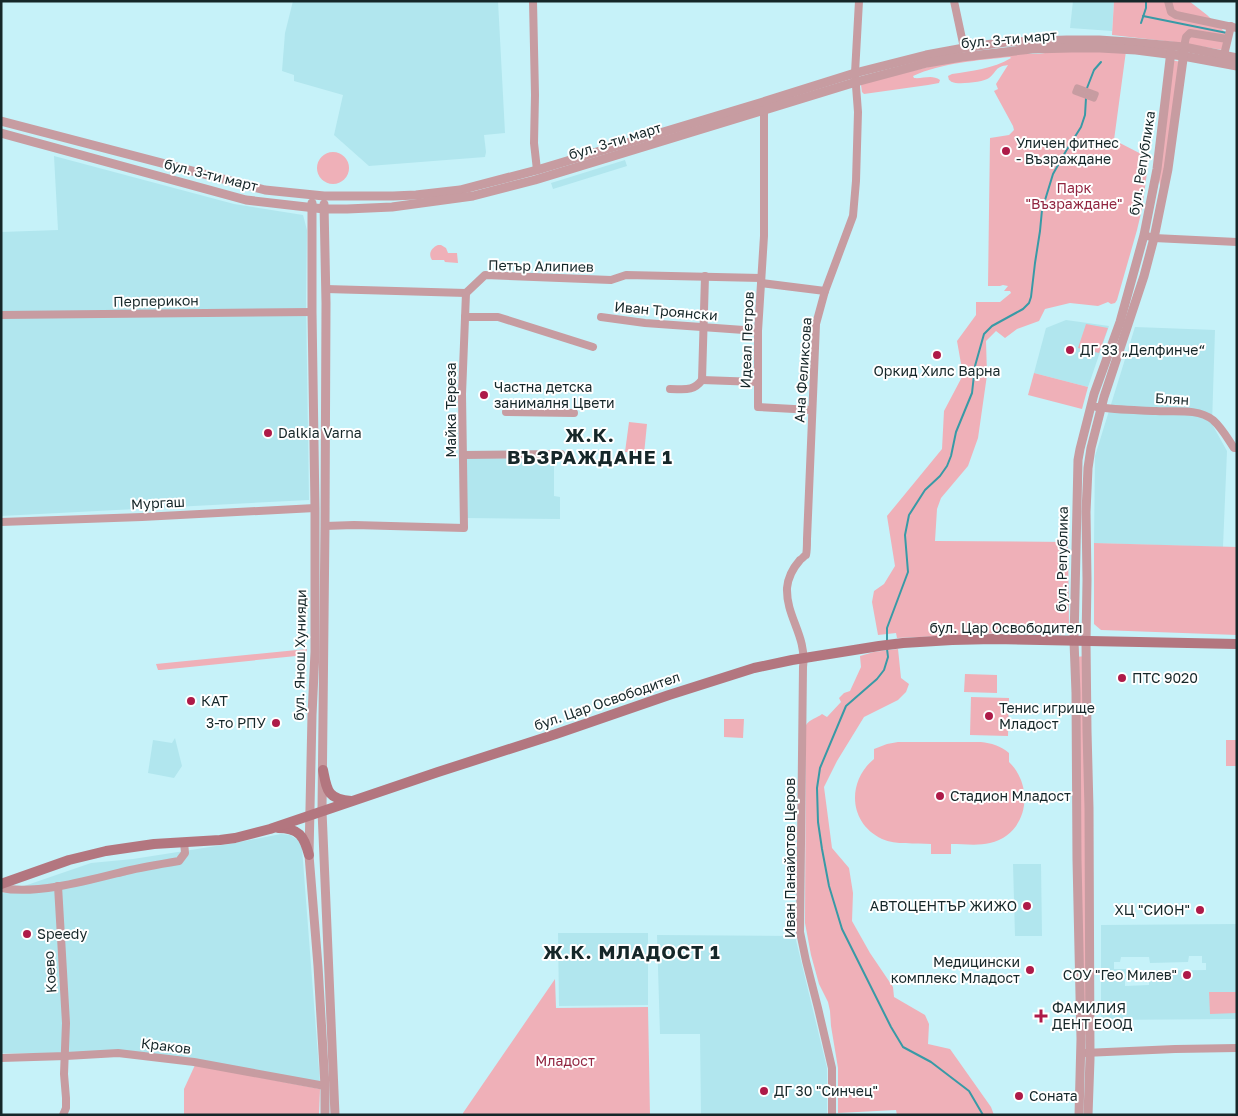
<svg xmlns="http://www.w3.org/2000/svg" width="1238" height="1116" viewBox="0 0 1238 1116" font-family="'Golos Text',sans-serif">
<rect width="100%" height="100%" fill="#c6f2f9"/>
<g fill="#b1e6ee" fill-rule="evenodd">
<polygon points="293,1 498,1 505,133 484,135 486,152 485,157 369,166 334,135 343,95 294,81 294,75 282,71 285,33"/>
<polygon points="1073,1 1114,1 1112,31 1070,28"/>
<polygon points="54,156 234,204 303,215 307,230 306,300 309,500 1,516 1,232 58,230"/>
<polygon points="625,160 627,166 553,189 551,183"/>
<polygon points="1066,320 1109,326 1088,387 1034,373 1046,328"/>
<polygon points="1135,327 1215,330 1212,424 1227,451 1223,547 1094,543 1095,456"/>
<polygon points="465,458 554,459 554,496 560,497 560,519 465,518"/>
<polygon points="175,738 182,766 174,778 148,773 153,740 172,743"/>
<polygon points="281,834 290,835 298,840 302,848 320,1082 191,1058 114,1050 68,1053 1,1053 1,894 91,863 133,859 229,844"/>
<polygon points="1013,864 1041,864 1042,936 1015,936"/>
<path d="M1237,924V1019L1101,1020V925ZM1189,956H1202V963H1206V970L1138,971V979H1149V985L1125,986V979H1129V969H1114V962H1120L1121,957H1149L1150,963L1188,962Z"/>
<polygon points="558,933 648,933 648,1005 559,1006"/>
<polygon points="657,935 795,936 827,1068 827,1115 701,1115 700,1034 660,1034"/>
</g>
<g fill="#efb0b8">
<polygon points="1114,1 1189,1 1207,15 1227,34 1223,50 1174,42 1112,35"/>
<path d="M1057,51H1126L1114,140L1149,158L1142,209L1137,230L1117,300L1115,303L1111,304L1108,302L1098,306L1070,303L1045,309L1039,321L1017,329L1005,338L996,331L986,341L987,375L978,438L968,466L941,498L937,509L935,541L1068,542L1069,627L1064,632L1005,633L897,638L896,633L878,635L872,602L874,591L884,584L895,566L887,516L942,449L944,411L963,375L957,341L976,315V302H1000L1011,293L1010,291H1004L1008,286L1003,285L1000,286H988L990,138L1009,135L1014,130L1013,126L994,91L998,89L996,84L1008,65C994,67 998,71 989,78C984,82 958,85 952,82C951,82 950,80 949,80L948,76L952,74C971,71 993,69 1011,58L1010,57C980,60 941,63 913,76L914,78C923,79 932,74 940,80L939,83L928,85L864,94L862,92L861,85L864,83L956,60L1007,54H1039Z"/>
<polygon points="1170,60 1182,62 1162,195 1157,169"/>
<circle cx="333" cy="168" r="16"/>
<path d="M438,245H441L446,248L448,253H457L458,263L445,262L444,260H432C428,254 431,248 438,245Z"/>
<polygon points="1086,324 1108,328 1099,353 1078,348"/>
<polygon points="1034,373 1088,387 1082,409 1028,395"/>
<polygon points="629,422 647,424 644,454 625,452"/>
<polygon points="1094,543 1237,547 1237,635 1101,630 1094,624"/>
<polygon points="307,649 306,655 160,670 158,670 156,664"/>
<path d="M898,649L901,678L909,684L906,692L898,700L864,717L837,761L824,787L832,848L849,868L853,893L852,921L870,953L893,987L894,997L925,1015L929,1024L928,1044L950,1049L991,1107L994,1115H897L896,1110L838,1113V1068L831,1026L830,1011L828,1002L819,984L811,955L805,923L806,725C810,719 817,718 822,714L827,717L841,702L839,698L844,693L850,691L861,667L860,656L874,652Z"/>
<polygon points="1086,656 1089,1035 1081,1034 1075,657"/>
<polygon points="965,674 997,675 997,693 964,692"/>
<polygon points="971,697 1009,698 1008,736 970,735"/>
<polygon points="724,719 744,719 743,738 724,737"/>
<rect x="1226" y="740" width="11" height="26"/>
<path d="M898,742H981C991,743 1001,746 1009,753V762C1035,787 1028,834 990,843C978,846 964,844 951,844V854H931V844C915,843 896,845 882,839C848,823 847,781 874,759V749L887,744Z"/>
<polygon points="555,979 556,1008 648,1007 650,1115 463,1115 463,1113"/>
<polygon points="1209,992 1237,992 1237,1013 1210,1014"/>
<polygon points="195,1065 320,1089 319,1115 184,1115 184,1089"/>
</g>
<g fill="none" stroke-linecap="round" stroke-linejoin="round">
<g stroke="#389aa6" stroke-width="2">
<polyline points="1143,16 1227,33"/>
<polyline points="1141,23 1146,8 1146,1"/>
<polyline points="1087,88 1094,70 1101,62"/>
<polyline points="887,641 887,628 908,572 905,535 909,515 925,490 940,476 947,466 951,456 956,432 972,393 975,366 984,334 992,326 1023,309 1029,303 1031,297 1035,263 1040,231 1042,210 1053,174 1066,151 1081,127 1085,115 1086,98"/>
<polyline points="887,649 888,657 884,670 877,679 846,706 820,768 817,788 818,822 822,849 829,886 842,929 891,1027 903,1047 931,1062 969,1091 983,1115"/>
</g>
<polygon stroke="#c79ca1" stroke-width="5.5" points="1077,87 1096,94 1094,99 1075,92"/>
<g stroke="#c79ca1" stroke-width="8">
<polyline points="533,1 535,95 534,143 537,170"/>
<polyline points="954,1 964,48"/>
<polyline points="1168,1 1171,12 1176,15 1237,28"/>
<polyline points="1184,47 1186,37 1190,33 1227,39"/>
<polyline points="1224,55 1231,26"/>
<polyline points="764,110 764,236 758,331 758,407 812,410"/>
<polyline points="1144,235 1154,238 1237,242"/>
<polyline points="761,283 825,291"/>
<polyline points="326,289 466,293 485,275 611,280 626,275 761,278"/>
<polyline points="1,315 312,312"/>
<polyline points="465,317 498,317 593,347"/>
<polyline points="601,317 645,323 758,331"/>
<polyline points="702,380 758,382"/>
<path d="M670,389C684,389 693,392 702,380L705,276"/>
<path d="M1097,407C1116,410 1136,410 1156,411C1174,412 1198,408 1213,420C1222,428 1228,439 1234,448H1237"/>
<polyline points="506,412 574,413"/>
<polyline points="463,455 561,454"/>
<polyline points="1,522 142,517 315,508"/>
<polyline points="325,526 354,525 464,528 462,394 466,293"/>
<polyline points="58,886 66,1023 64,1074 66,1098 66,1108 63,1115"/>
<path d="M1,888C37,895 90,880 126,871C143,867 161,864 179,861L185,853L184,842"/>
<polyline points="1084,1053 1175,1049 1237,1048"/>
<polyline points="1,1058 66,1056 118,1053 194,1062 325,1086"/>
<path d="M832,1115V1068L818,1008L806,961L800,932L803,667C807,636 786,617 787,588C788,577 793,568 800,560C801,560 805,555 806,555C807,551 807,543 807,539L816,324L825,291L853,216L856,181L858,112L855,73L859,1"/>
</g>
<g stroke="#c79ca1" stroke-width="9">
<polyline points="1,121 265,190 324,196 393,196 416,195 460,190 537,170 763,102 855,73 926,55 964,48 1006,42 1067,40 1099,40 1129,42 1184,47 1237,58"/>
<polyline points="1,133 246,200 324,209 347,209 392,207 473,196 535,180 856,82 927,63 962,57 1032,49 1071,48 1100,48 1136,50 1183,56 1237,66"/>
<polyline points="312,203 312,312 315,508 315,652 312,715 309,855 318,966 325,1086 325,1115"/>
<polyline points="324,204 326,303 325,526 322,811 335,1115"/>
<polyline points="1079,1115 1081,1039 1077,860 1076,693 1074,641 1078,460 1080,449 1094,394 1120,322 1144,235 1157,169 1171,51"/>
<polyline points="1088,1115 1090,1059 1089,808 1087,731 1086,642 1087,580 1086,512 1088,468 1091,448 1104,397 1144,276 1154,238 1168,169 1184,52"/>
</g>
<g stroke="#b3767f" stroke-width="10">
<path d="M323,770C327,790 327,799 351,801"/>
<path d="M278,828C299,828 304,836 309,855"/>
<polyline points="1,884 69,860 106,851 154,844 220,840 235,838 270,829 438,772 556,734 669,695 754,668 792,660 879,646 903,643 952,640 994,639 1237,644"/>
</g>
</g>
<g fill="#ae1a48" stroke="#fff" stroke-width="2">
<circle cx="1006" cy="151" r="5"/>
<circle cx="1070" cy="350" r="5"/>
<circle cx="937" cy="355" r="5"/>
<circle cx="484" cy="395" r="5"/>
<circle cx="268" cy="433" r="5"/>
<circle cx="1122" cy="678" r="5"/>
<circle cx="191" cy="701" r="5"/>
<circle cx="989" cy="716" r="5"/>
<circle cx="276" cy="723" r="5"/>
<circle cx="940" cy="796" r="5"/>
<circle cx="1027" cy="906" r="5"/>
<circle cx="1200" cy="910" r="5"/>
<circle cx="27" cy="934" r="5"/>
<circle cx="1030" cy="970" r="5"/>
<circle cx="1187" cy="975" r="5"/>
<path d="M1038.5 1008.5h5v5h5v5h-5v5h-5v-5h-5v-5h5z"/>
<circle cx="764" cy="1091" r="5"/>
<circle cx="1019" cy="1096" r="5"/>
</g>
<g text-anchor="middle" stroke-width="4" stroke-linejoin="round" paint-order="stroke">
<g font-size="14" fill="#162729" stroke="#fff">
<text transform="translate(1009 39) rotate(-5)" y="5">бул. 3-ти март</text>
<text transform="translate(615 141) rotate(-17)" y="5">бул. 3-ти март</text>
<text transform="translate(1142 163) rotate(-81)" y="5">бул. Република</text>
<text transform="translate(211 175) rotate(14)" y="5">бул. 3-ти март</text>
<text transform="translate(541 266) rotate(1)" y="5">Петър Алипиев</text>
<text transform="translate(156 301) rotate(-1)" y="5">Перперикон</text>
<text transform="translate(666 311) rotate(5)" y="5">Иван Троянски</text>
<text transform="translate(747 340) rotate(-88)" y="5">Идеал Петров</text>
<text transform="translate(803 370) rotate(-86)" y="5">Ана Феликсова</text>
<text transform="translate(1172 399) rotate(3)" y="5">Блян</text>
<text transform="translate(451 410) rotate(-90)" y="5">Майка Тереза</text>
<text transform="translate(158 503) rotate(-3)" y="5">Мургаш</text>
<text transform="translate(1062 559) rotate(-89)" y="5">бул. Република</text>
<text x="1006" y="633">бул. Цар Освободител</text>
<text transform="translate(300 655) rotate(-89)" y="5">бул. Янош Хунияди</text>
<text transform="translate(607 701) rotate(-19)" y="5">бул. Цар Освободител</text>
<text transform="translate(790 858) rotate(-90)" y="5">Иван Панайотов Церов</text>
<text transform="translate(50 972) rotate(-94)" y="5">Коево</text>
<text transform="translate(166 1046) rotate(7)" y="5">Краков</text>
</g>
<g font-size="14" fill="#162729" stroke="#fff" text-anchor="start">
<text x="1016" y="148">Уличен фитнес<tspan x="1016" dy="16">- Възраждане</tspan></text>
<text x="1080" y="355">ДГ 33 „Делфинче“</text>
<text x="937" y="376" text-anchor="middle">Оркид Хилс Варна</text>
<text x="494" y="392">Частна детска<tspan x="494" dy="16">занималня Цвети</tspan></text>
<text x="278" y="438">Dalkia Varna</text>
<text x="1132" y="683">ПТС 9020</text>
<text x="201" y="706">КАТ</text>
<text x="999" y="713">Тенис игрище<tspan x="999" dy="16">Младост</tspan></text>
<text x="266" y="728" text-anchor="end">3-то РПУ</text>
<text x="950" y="801">Стадион Младост</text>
<text x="1017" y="911" text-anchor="end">АВТОЦЕНТЪР ЖИЖО</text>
<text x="1190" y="915" text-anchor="end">ХЦ "СИОН"</text>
<text x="37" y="939">Speedy</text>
<text x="1020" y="967" text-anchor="end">Медицински<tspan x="1020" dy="16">комплекс Младост</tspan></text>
<text x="1177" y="980" text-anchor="end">СОУ "Гео Милев"</text>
<text x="1052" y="1013">ФАМИЛИЯ<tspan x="1052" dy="16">ДЕНТ ЕООД</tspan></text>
<text x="774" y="1096">ДГ 30 "Синчец"</text>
<text x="1029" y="1101">Соната</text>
</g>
<g font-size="14" fill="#912540" stroke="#fff">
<text x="1074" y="193">Парк<tspan x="1074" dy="16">"Възраждане"</tspan></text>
<text x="565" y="1066">Младост</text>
</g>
<g font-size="19" font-weight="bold" letter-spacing="1" fill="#162729" stroke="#fff">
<text x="590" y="442">Ж.К.<tspan x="590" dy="22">ВЪЗРАЖДАНЕ 1</tspan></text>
<text x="632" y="959">Ж.К. МЛАДОСТ 1</text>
</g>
</g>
<rect width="1238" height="1116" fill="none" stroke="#162729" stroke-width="5"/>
</svg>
